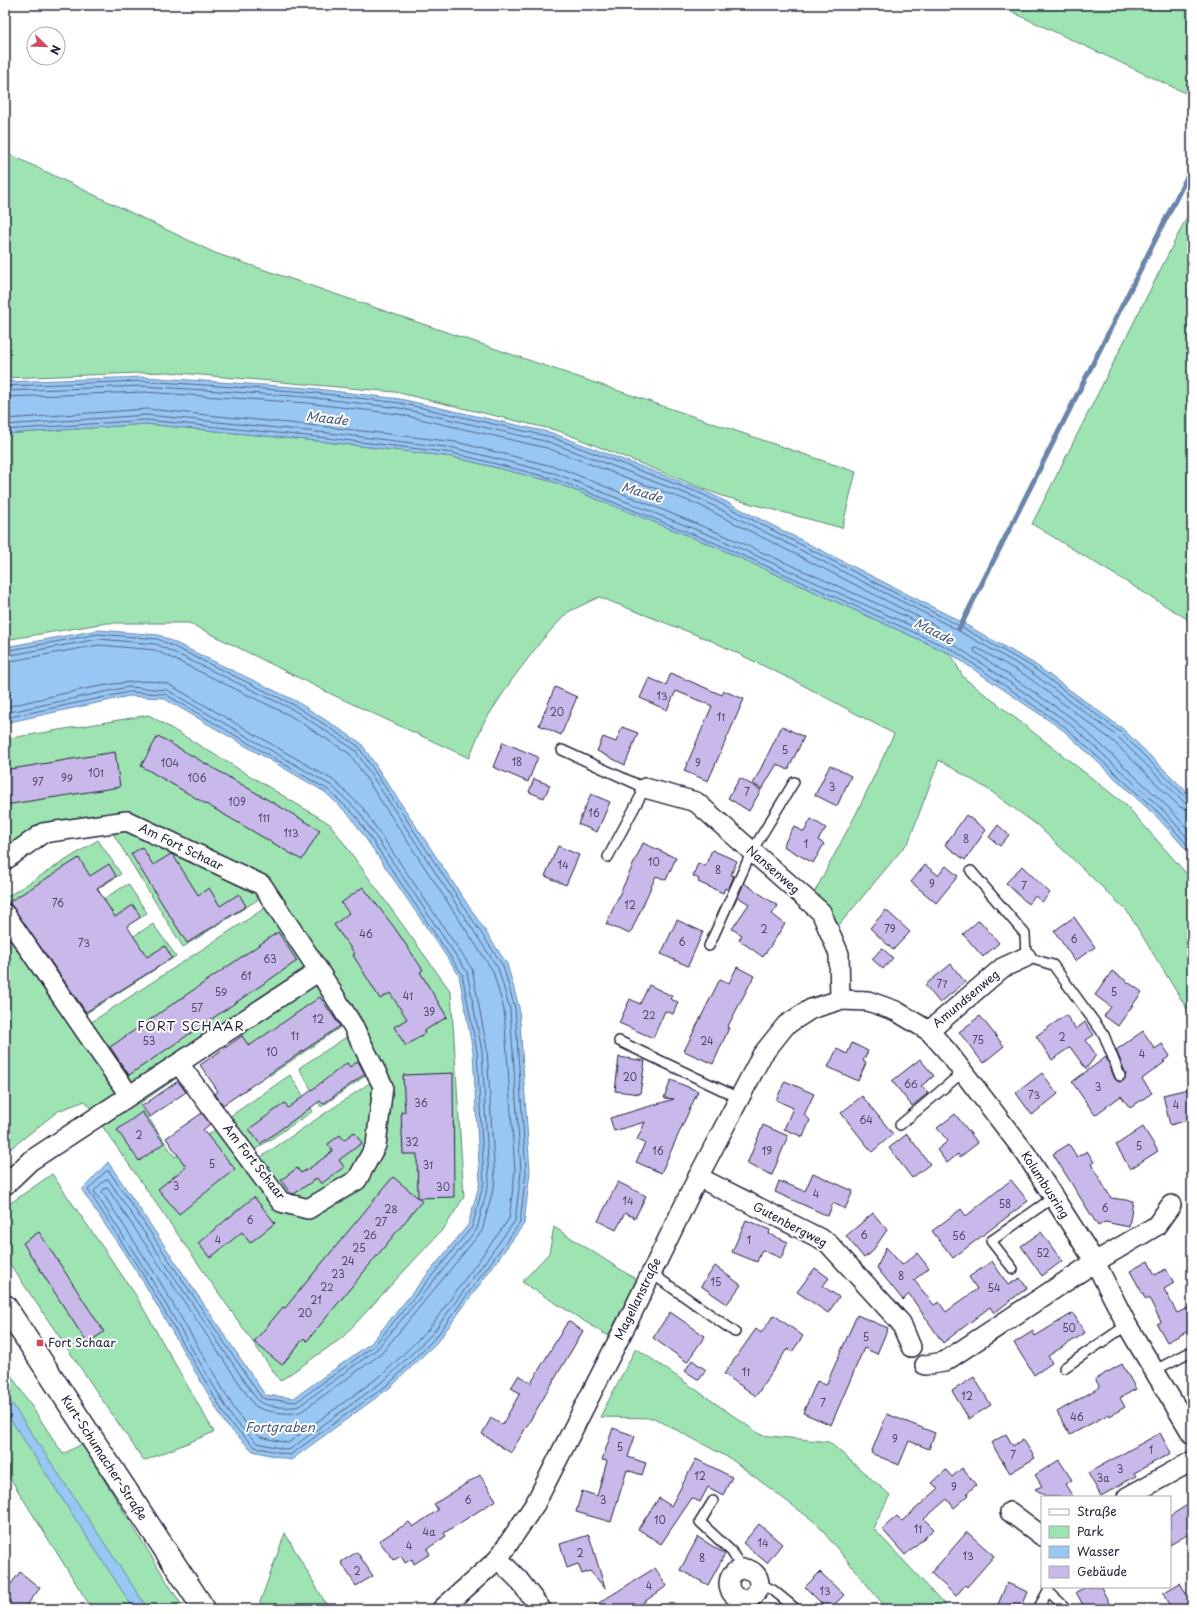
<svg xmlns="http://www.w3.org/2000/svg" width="1197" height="1614" viewBox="0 0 1197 1614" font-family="'Playpen Sans',sans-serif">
<rect width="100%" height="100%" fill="#fff"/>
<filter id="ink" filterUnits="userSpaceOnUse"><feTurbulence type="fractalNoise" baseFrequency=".025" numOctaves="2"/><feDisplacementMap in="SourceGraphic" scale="8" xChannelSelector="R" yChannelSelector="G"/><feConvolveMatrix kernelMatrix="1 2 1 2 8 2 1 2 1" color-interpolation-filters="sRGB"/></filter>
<g filter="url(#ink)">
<g fill="#9de4b2" stroke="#608376">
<polygon points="997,5 1192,5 1192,96"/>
<polygon points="5,152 215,253 856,472 842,528 722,496 559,431 395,392 167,372 5,378"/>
<polygon points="1192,207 1192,622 1032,524"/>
<polygon points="146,424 327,442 453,457 554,482 714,546 951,654 963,677 1126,805 1192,880 1192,1017 1127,911 1037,825 989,790 939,760 909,841 835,930 813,895 857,812 894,734 795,681 712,641 599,597 568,612 542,640 511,681 483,724 469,758 329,693 189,623 106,623 5,640 5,434"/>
<polygon points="149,715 330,824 451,992 464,1197 445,1227 342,1338 280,1381 100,1123 178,1071 181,1075 139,1104 175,1157 216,1129 277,1211 309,1217 384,1148 392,1084 363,1021 272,881 129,811 39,824 5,849 5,739"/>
<polygon points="130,830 259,892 262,897 183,947 112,832"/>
<polygon points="98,840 121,874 25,934 5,902 5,898"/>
<polygon points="128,884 147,913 50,974 30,943"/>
<polygon points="268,906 309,969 130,1087 87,1025"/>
<polygon points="153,924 176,956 82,1016 59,983"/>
<polygon points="5,932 50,999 121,1094 94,1111 85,1101 58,1111 5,1153"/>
<polygon points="317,980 345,1024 269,1076 239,1032"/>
<polygon points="351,1034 372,1071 321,1107 299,1068"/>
<polygon points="290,1075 313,1111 253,1151 229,1117"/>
<polygon points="374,1080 370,1143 353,1175 307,1203 286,1198 258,1159"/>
<polygon points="52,1174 135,1294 214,1432 144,1461 5,1257 5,1207"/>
<polygon points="554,1227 637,1280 608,1336 522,1282 549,1253"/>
<polygon points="636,1348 761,1435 829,1442 890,1495 873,1528 949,1609 887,1609 816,1523 731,1459 654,1418 600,1417"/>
<polygon points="5,1366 63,1454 82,1444 184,1609 92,1609 5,1470"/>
<polygon points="285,1533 329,1609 263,1609 260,1602"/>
</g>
<g fill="#98c7f3" stroke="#6985a9">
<polygon points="144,377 308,388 400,399 552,433 703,490 954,618 1033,663 1123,729 1192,797 1192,856 1158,818 1063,730 951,654 714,546 554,482 453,457 327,442 146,424 5,434 5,382"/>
<polygon points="98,630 159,635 296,701 361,743 507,964 519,1007 530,1172 524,1224 439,1340 392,1386 291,1460 253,1451 226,1425 144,1283 82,1190 108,1162 265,1395 294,1398 371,1343 468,1225 480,1182 473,1052 459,975 351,817 325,792 163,698 129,696 5,723 5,647"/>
<polygon points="5,1393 148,1609 134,1609 5,1411"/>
</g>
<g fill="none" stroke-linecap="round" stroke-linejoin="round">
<g stroke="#516485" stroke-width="1">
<polyline points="5,386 144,381 308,392 400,403 551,437 702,494 952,622 1031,666 1120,732 1187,798 1192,800"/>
<polyline points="5,391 144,386 307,397 399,408 549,442 700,499 950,626 1028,670 1117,736 1184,802 1192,805"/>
<polyline points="5,397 144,392 307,403 398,414 547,448 697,504 938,627 939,629 936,630 719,533 560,468 456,442 328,427 147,409 5,419"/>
<polyline points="5,425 147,415 328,433 454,448 557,474 717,538 956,646 1069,723 1164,811 1192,843"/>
<polyline points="5,430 146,420 327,438 453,453 555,479 715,543 953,650 1065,727 1161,815 1192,850"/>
<polyline points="5,651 98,634 158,639 294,705 358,746 503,966 515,1008 526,1172 520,1223 436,1337 390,1383 290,1455 255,1447 229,1422 147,1281 88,1190 106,1171 109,1171 261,1397 265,1399 296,1402 374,1346 472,1227 484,1182 477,1051 462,974 355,815 328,790 165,694 129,692 5,718"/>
<path d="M5,656L99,639L156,644L292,709L355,750L498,968L510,1009L521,1172L515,1221L432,1334L386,1379L289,1450L257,1443L233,1419L151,1279L94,1191L106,1179H108L258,1401C266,1407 290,1409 299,1406L377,1349L477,1229L489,1181L482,1051L467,972L359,812L332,786L167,690L128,687L5,713"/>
<path d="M5,662L99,645L155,650L289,715L350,754L493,971L504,1010L515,1171L509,1219L428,1330L383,1374L288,1443L260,1437L238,1415L156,1275L102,1192L105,1188L108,1189L254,1405C262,1412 293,1416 302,1411L381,1354L482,1231L495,1182L487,1049L472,969L362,807L333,780L170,685C141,671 40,700 5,707"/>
<polyline points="1192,811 1180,807 1113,741 1025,675 977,648 974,649 975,652 1072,718 1168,807 1192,834"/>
</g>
<polyline stroke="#6985a9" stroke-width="5" points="959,629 1192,167"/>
</g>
<g fill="#c9b9ea" stroke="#22223b">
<polygon points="671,673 722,695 724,691 744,699 708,781 684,771 712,706 676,691 667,710 640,698 649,678 666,685"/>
<polygon points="555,687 577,697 561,735 539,725"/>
<polygon points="782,726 804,737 788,770 777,764 762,789 753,784"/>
<polygon points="622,727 638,733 625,765 597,751 603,737 616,742"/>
<polygon points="158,736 320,830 302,860 141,766"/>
<polygon points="503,742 538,757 528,782 493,767"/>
<polygon points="115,752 120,787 5,805 5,770"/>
<polygon points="830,765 851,776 837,806 815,795"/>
<polygon points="740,778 761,790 749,811 728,798"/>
<polygon points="534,779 550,785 544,798 529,792"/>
<polygon points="591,794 610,802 597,832 578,824"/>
<polygon points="966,815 986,830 965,860 945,845"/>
<polygon points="811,819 826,828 818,840 824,844 813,863 783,846 794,826 804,832"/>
<polygon points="998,825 1009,835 1000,846 989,837"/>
<polygon points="643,843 676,858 666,880 656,876 630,934 606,924"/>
<polygon points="558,846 579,855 566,885 545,876"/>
<polygon points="142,847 153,865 171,854 173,855 198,895 209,888 220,906 239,894 246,906 187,943 131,854"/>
<polygon points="712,850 737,861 731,875 734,876 728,890 725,888 723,893 698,882 699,879 693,876 698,863 705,866"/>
<polygon points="79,858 90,876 109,864 116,876 97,888 115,917 133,905 141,917 127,926 147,957 165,946 172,958 86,1012 9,902"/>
<polygon points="925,865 938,875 946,866 958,876 936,903 911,882"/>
<polygon points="1022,866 1050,893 1042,902 1035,896 1028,904 1006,883"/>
<polygon points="744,883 778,906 772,914 785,924 763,957 739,940 742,935 732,929 749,904 738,897"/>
<polygon points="363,887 394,927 423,970 420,972 447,1017 424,1031 425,1033 406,1046 394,1027 407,1019 390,993 380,999 353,955 355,954 334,925 349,913 341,903"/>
<polygon points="886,910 910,932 893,950 870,928"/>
<polygon points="1074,917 1095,947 1075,961 1054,931"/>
<polygon points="677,920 703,932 688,966 661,954"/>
<polygon points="979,920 999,943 983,957 963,934"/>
<polygon points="278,932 297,961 129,1075 110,1047"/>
<polygon points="882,948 893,958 883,969 872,959"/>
<polygon points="951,964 965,982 940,1003 925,985"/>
<polygon points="737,967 754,976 727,1028 729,1028 713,1064 684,1051 720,979 729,983"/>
<polygon points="1112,971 1142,992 1118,1026 1104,1016 1111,1007 1095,995"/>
<polygon points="649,985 672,996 670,999 678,1002 673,1014 665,1011 653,1038 619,1023 630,999 640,1004"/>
<polygon points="320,997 340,1026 223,1105 215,1094 218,1091 200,1065 242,1036 249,1046"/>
<polygon points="1066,1015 1076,1029 1085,1022 1094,1035 1086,1040 1096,1055 1086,1069 1070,1047 1052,1060 1036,1036"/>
<polygon points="980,1016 1004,1046 983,1063 959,1032"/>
<polygon points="1143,1031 1155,1049 1162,1044 1170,1056 1163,1061 1165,1062 1142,1079 1152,1093 1130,1108 1121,1096 1095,1115 1072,1082 1106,1057 1115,1079 1119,1082 1123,1081 1126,1074 1116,1050"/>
<polygon points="852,1043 868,1051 863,1061 866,1063 858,1081 828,1067 837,1049 847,1054"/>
<polygon points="619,1057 645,1061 640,1094 615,1091"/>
<polygon points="920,1059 934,1076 921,1086 928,1093 912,1106 892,1081"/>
<polygon points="358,1061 365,1074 323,1104 320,1101 260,1144 249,1129 285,1103 288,1108 347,1063 350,1067"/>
<polygon points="453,1073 454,1197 418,1198 417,1154 403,1154 401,1112 405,1112 403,1075"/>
<polygon points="1042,1073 1058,1094 1032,1115 1016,1093"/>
<polygon points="671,1080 698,1091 661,1173 636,1162 645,1143 637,1140 645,1122 614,1131 610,1118 674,1099 664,1098"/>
<polygon points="178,1081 186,1092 150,1117 142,1106"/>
<polygon points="785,1081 814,1094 804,1115 810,1120 803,1137 784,1129 793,1108 776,1100"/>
<polygon points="1188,1089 1192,1105 1192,1119 1170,1125 1163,1095"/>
<polygon points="862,1096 893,1134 872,1152 841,1113"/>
<polygon points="142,1112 164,1143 139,1161 117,1130"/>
<polygon points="202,1113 210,1124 203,1130 235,1169 179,1214 158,1189 186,1167 166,1138"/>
<polygon points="955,1114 978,1143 960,1157 958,1154 947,1163 937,1150 948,1141 937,1128"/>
<polygon points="763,1125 788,1136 772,1175 747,1164"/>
<polygon points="1143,1127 1158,1151 1130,1169 1116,1145"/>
<polygon points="354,1132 362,1143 339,1160 344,1167 321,1184 317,1178 294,1194 290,1193 281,1180 297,1168 301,1173 310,1168 333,1151 328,1144 340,1135 344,1140"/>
<polygon points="907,1134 930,1164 912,1178 889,1148"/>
<polygon points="1069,1144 1077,1157 1087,1151 1094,1162 1091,1164 1111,1198 1133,1201 1129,1227 1105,1222 1098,1226 1053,1154"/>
<polygon points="813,1173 853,1191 845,1209 833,1203 828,1216 775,1192 779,1181 805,1191"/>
<polygon points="393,1177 422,1201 307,1341 304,1338 282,1365 254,1342 283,1307 285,1308"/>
<polygon points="1011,1180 1028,1201 953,1258 932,1231 961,1209 966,1216"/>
<polygon points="618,1182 646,1196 635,1218 625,1213 616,1230 598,1221"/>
<polygon points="254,1197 275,1223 250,1243 242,1232 210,1258 198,1243"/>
<polygon points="873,1213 887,1230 871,1253 864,1258 846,1236"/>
<polygon points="746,1220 770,1230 769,1234 788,1242 781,1258 762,1250 757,1262 732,1252"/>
<polygon points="39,1232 104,1332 87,1343 23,1243"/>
<polygon points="1041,1232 1062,1261 1042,1276 1021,1246"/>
<polygon points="886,1247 902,1265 917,1253 929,1268 914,1280 934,1305 939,1302 946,1312 977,1289 969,1277 992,1261 1008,1285 1020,1278 1027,1288 994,1313 990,1307 943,1343 909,1294 903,1300 877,1268"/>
<polygon points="1148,1261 1155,1275 1166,1269 1174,1283 1164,1289 1177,1313 1192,1306 1192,1329 1167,1342 1157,1324 1161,1322 1149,1298 1146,1300 1130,1271"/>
<polygon points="715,1266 741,1285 727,1304 701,1286"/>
<polygon points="815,1268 829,1278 823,1286 839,1297 828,1313 797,1292"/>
<polygon points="670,1312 705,1336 687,1362 653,1338"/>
<polygon points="1073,1313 1085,1333 1048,1356 1052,1363 1034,1375 1014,1343 1033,1331 1035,1336"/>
<polygon points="774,1315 803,1336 792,1352 787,1349 756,1396 724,1374 756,1329 761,1333"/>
<polygon points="857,1315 888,1328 877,1354 864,1348 831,1425 803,1413 817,1381 826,1385"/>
<polygon points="568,1321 583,1331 511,1453 482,1434 491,1418 502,1425 520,1393 511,1388 519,1375 531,1383"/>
<polygon points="692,1360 706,1370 699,1380 685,1371"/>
<polygon points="1122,1364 1136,1389 1120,1398 1125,1407 1110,1416 1109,1414 1070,1435 1057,1412 1100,1387 1095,1379"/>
<polygon points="974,1377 991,1405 969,1419 952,1391"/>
<polygon points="887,1414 935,1433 929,1449 909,1441 899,1465 871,1453"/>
<polygon points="613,1428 635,1436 628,1457 646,1463 642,1475 627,1470 611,1522 576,1512 582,1491 597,1496 607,1461 602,1460"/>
<polygon points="1160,1433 1171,1453 1134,1473 1136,1476 1101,1496 1088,1473"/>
<polygon points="1006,1434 1013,1446 1023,1439 1035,1458 1010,1473 991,1443"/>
<polygon points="696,1459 732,1477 723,1495 708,1487 700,1502 692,1498 661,1544 638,1529 659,1498 671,1506"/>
<polygon points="1059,1460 1072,1480 1065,1484 1073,1497 1047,1497 1035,1489 1042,1486 1035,1475"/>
<polygon points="962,1468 976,1485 967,1493 969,1495 954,1508 947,1499 924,1519 934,1529 905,1555 882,1529 897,1516 902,1521 938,1489 932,1483 946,1470 952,1477"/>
<polygon points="480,1475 496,1500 444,1533 446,1536 427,1549 430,1554 414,1564 412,1559 405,1563 401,1556 394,1560 379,1541 409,1522 413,1527 438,1510 434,1504"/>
<polygon points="1192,1502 1192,1532 1170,1545 1170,1516"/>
<polygon points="759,1524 782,1544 767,1563 743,1543"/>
<polygon points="967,1532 994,1556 967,1587 965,1585 956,1596 931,1573"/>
<polygon points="589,1535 605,1588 590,1571 582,1574 578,1564 567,1568 560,1544"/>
<polygon points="698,1537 725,1554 708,1585 680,1570"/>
<polygon points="357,1552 373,1576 356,1586 341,1562"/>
<polygon points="655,1568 667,1586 634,1609 589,1609"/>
<polygon points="20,1572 40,1588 24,1609 5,1609 5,1580 11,1584"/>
<polygon points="820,1572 844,1595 830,1609 827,1609 805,1587"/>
<polygon points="1007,1583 1028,1592 1021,1609 996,1609"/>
<polygon points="1180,1583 1192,1603 1192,1609 1173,1609 1163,1593"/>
<polygon points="1086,1587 1101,1587 1110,1605 1102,1609 1085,1609 1076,1592"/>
</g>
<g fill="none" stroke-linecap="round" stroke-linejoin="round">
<defs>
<g id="lane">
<polyline points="562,750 645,788 608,857"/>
<polyline points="971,871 1025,934 1026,957 1053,965 1104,1035 1120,1076"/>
<polyline points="709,946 752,851 794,782"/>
<polyline points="619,1041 739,1098"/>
<polyline points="900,1125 963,1072"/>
<polyline points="1013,1269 991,1241 1054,1197"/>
<polyline points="651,1273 735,1332"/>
<polyline points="1064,1368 1127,1325"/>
<polyline points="1155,1370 1192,1351"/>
<polyline points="713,1501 700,1522 732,1552 742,1569"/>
<polyline points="759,1583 773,1590 796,1609"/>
<polyline points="1048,1591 1067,1609"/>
<polyline points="1038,1609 1048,1591 1048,1587"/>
</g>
<g id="street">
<polyline points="645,788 696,802 821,912 839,954 840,1000"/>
<polyline points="5,860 43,833 127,821 262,885 319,971 353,1026 383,1086 376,1145 357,1180 308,1209 281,1202 179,1064"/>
<polyline points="5,914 129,1095"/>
<polyline points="929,1031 1002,968 1026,957"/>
<polyline points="698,1177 827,1242 901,1323 911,1347"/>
<polyline points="5,1185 30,1161 319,971"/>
<polyline points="925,1365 944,1362 1095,1262 1156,1226 1171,1205"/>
<polyline points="1127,1497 1192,1461"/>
<polyline points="1010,1512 1042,1536"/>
<polyline points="498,1559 518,1579 541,1609"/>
<circle cx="744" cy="1584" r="15"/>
<polyline points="442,1609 498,1559 535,1504 631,1315 698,1177 762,1055 786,1025 811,1009 840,1000 868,1001 896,1011 929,1031 947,1051 1026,1154 1095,1262 1127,1325 1192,1434"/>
</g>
<polyline id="secondary" points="5,1306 204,1609"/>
</defs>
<use href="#lane" stroke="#22223b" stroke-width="12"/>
<use href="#street" stroke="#22223b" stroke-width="22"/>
<use href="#secondary" stroke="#22223b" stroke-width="25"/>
<use href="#lane" stroke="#fff" stroke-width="9"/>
<use href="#street" stroke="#fff" stroke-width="19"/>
<use href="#secondary" stroke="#fff" stroke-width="22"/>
</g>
</g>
<rect fill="#d1495b" stroke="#fff" stroke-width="1.5" x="36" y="1339" width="8" height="8" rx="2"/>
<g text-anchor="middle" stroke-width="4" stroke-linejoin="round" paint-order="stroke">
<g font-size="10" fill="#4c4867">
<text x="662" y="700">13</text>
<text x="557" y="716">20</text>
<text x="721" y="721">11</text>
<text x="785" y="754">5</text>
<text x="517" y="766">18</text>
<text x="170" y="767">104</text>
<text x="698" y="767">9</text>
<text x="96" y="777">101</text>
<text x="67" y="782">99</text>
<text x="197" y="782">106</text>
<text x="38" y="786">97</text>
<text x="832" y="791">3</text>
<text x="747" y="796">7</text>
<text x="237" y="806">109</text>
<text x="594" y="817">16</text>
<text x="264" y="822">111</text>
<text x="291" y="837">113</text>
<text x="966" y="843">8</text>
<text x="806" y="848">1</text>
<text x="654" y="866">10</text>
<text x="563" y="869">14</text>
<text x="718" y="874">8</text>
<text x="932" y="888">9</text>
<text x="1024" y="890">7</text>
<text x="58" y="907">76</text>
<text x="630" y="909">12</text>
<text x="764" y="933">2</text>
<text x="890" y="933">79</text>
<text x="366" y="938">46</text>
<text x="1074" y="943">6</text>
<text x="682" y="946">6</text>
<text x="84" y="947">73</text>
<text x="270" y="963">63</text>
<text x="246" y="980">61</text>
<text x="942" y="988">77</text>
<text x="221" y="996">59</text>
<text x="1114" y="996">5</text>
<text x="408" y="1000">41</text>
<text x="197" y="1012">57</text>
<text x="429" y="1016">39</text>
<text x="649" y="1019">22</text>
<text x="318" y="1023">12</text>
<text x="295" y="1040">11</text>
<text x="1062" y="1041">2</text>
<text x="978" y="1044">75</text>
<text x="149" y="1045">53</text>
<text x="707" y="1045">24</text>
<text x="272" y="1056">10</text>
<text x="1142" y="1058">4</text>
<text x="630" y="1081">20</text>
<text x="911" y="1088">66</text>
<text x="1098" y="1091">3</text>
<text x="1034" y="1099">73</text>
<text x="421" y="1107">36</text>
<text x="1176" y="1109">4</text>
<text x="866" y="1124">64</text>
<text x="139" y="1139">2</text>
<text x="412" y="1146">32</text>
<text x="1139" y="1150">5</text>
<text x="658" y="1155">16</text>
<text x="767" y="1155">19</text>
<text x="212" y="1168">5</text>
<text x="428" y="1169">31</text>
<text x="176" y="1190">3</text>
<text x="443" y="1191">30</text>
<text x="816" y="1198">4</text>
<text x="628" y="1205">14</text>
<text x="1005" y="1208">58</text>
<text x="1105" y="1212">6</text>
<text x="391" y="1213">28</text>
<text x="250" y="1224">6</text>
<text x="381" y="1226">27</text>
<text x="370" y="1239">26</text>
<text x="864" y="1239">6</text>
<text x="959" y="1240">56</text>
<text x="218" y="1244">4</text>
<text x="749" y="1244">1</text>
<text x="359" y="1252">25</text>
<text x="1043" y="1257">52</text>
<text x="348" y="1265">24</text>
<text x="338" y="1278">23</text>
<text x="901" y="1280">8</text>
<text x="716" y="1286">15</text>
<text x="327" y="1291">22</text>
<text x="994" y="1292">54</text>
<text x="316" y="1304">21</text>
<text x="305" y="1317">20</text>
<text x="1069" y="1332">50</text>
<text x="866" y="1341">5</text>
<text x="746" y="1376">11</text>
<text x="967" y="1400">12</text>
<text x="823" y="1407">7</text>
<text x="1077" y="1421">46</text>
<text x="895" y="1443">9</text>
<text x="620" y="1451">5</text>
<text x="1151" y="1454">1</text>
<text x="1013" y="1459">7</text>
<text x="1120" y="1473">3</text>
<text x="700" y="1480">12</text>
<text x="1103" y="1482">3a</text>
<text x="954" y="1491">9</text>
<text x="468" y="1504">6</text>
<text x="603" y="1504">3</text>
<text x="660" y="1524">10</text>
<text x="918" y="1533">11</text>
<text x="429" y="1536">4a</text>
<text x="763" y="1547">14</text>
<text x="409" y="1550">4</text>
<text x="580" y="1557">2</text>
<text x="968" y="1560">13</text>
<text x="702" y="1562">8</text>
<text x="357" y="1575">2</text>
<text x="649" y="1590">4</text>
<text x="825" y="1595">13</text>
</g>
<g font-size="12" fill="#22223b" stroke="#fff">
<text transform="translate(181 847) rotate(26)" y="4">Am Fort Schaar</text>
<text transform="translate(773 870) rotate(41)" y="4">Nansenweg</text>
<text transform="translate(966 999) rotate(-40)" y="4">Amundsenweg</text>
<text transform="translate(254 1162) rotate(52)" y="4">Am Fort Schaar</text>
<text transform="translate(1045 1185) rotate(57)" y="4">Kolumbusring</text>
<text transform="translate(790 1225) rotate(28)" y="4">Gutenbergweg</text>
<text transform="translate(638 1299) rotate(-64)" y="4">Magellanstraße</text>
<text transform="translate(104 1458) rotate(57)" y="4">Kurt-Schumacher-Straße</text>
</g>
<g font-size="12" fill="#22223b" stroke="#fff" text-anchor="start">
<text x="48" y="1347">Fort Schaar</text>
</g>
<g font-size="13" font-style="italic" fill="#4b5c7b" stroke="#fff">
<text transform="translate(327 418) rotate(7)" y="5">Maade</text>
<text transform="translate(642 492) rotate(17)" y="5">Maade</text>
<text transform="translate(934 631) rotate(27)" y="5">Maade</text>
<text x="280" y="1432">Fortgraben</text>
</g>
<g font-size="13" letter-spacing="1" fill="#22223b" stroke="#fff">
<text x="191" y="1031">FORT SCHAAR</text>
</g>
</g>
<rect width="1197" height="1614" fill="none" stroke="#fff" stroke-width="20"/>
<rect x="10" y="10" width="1177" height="1594" fill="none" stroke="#22223b" stroke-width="1.5" filter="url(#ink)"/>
<rect x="1041" y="1496" width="130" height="92" fill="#ffffff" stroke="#a7a7b1"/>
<rect x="1049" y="1509" width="20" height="6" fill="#ffffff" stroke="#a7a7b1"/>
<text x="1077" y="1516" font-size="12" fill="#22223b">Straße</text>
<rect x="1049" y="1526" width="20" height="12" fill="#9de4b2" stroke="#a7a7b1"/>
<text x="1077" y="1536" font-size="12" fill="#22223b">Park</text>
<rect x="1049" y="1546" width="20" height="12" fill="#98c7f3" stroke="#a7a7b1"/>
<text x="1077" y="1556" font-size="12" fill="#22223b">Wasser</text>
<rect x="1049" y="1566" width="20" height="12" fill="#c9b9ea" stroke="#a7a7b1"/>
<text x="1077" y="1576" font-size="12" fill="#22223b">Gebäude</text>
<g transform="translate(46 46) rotate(113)"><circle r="19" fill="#ffffff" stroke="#a7a7b1"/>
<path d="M0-3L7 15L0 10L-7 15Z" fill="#d1495b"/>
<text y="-6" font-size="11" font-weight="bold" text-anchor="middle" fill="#22223b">N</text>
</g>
</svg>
